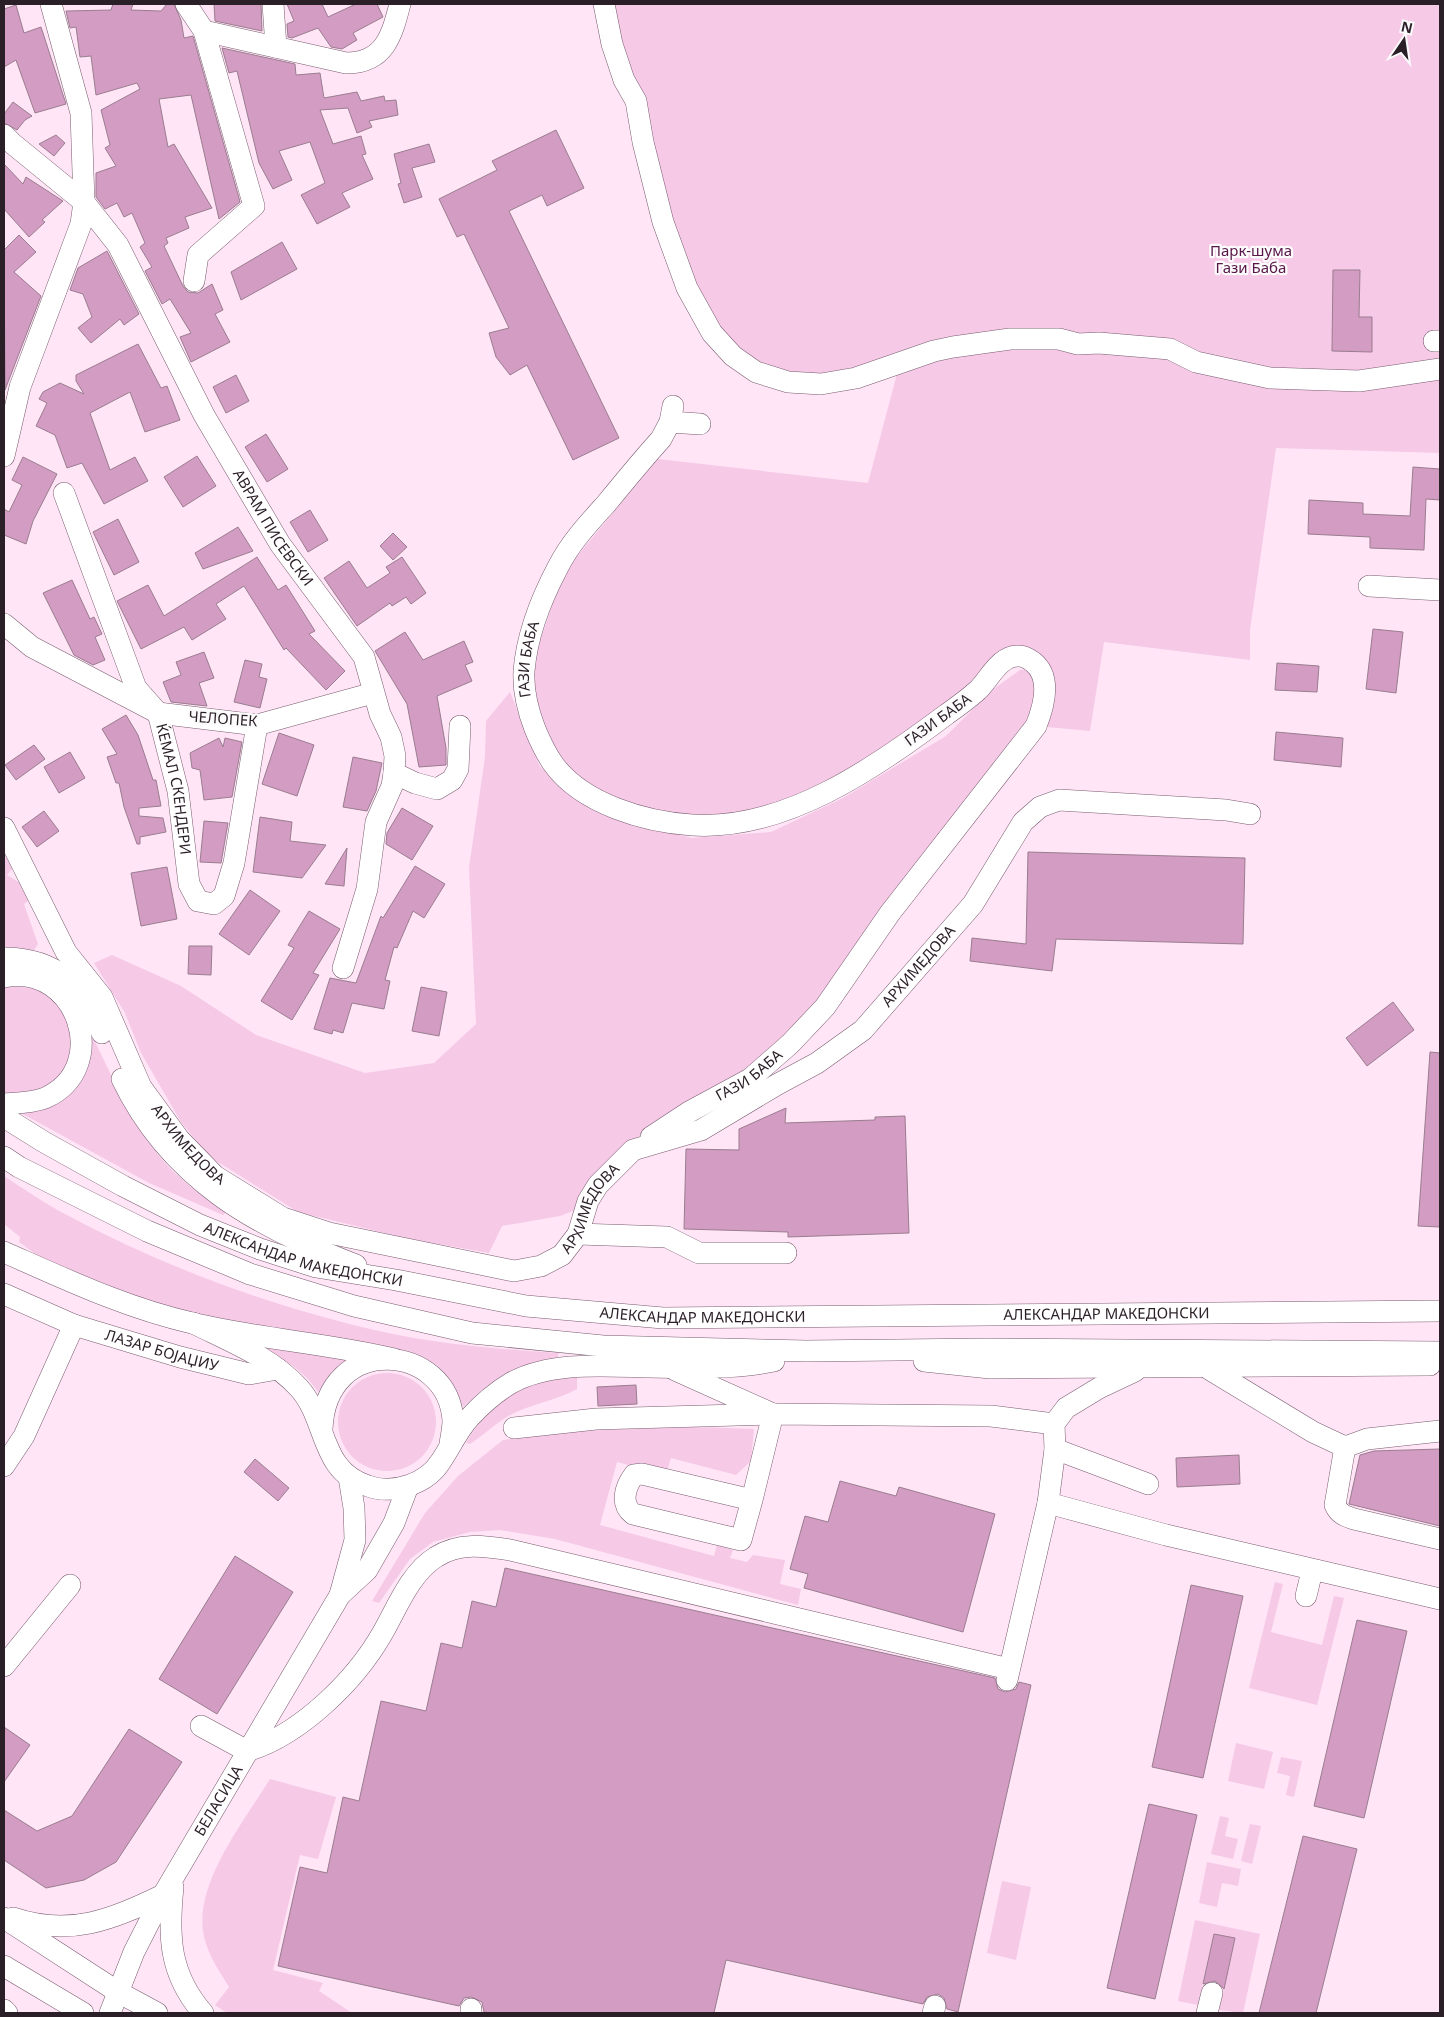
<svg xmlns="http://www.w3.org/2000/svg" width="1444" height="2017" viewBox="0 0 1444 2017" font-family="'Noto Sans',sans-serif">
<rect width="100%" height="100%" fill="#ffe5f6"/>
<g fill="#f6c9e7">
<polygon points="604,4 1440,4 1440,453 1276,448 1250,630 1250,660 1104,642 1090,731 1036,726 1044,698 1019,656 857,775 740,821 643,814 556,765 538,724 533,662 563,573 658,459 868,483 898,370 856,378 756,372 687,288"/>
<polygon points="1028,669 1036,677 1032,720 810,1014 770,1054 679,1115 634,1140 578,1209 560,1216 502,1226 489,1253 405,1238 298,1212 210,1157 181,1122 141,1053 125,1013 94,963 112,955 181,986 256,1035 365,1073 434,1063 476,1024 469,868 485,757 486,721 510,692 540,767 615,819 692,838 771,832 843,798 946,736 992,690 1020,670"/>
<polygon points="4,854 13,868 7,875 20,883 32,898 24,904 38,944 32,953 4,951"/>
<path d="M4,986C62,987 59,1002 78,1051L55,1085L11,1097L4,1093Z"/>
<path d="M91,1034C112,1075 131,1122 161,1158C178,1179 203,1197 226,1212L223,1215L149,1183L21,1113L90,1053Z"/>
<path d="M4,1176C24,1189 44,1203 65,1214C166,1268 277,1309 388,1333C444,1345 501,1349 558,1353V1357C514,1367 496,1375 463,1407L446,1375L438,1366L410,1351L323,1342L171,1310L41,1258L19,1242L20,1237L4,1224Z"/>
<path d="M259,1346L348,1359L332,1371L318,1392C304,1370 282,1358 259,1346Z"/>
<circle cx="387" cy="1422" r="49"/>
<path d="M577,1376V1389C554,1402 527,1404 505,1418C493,1426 482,1436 470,1444L466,1443C492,1398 526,1381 577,1376Z"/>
<polygon points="695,1427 754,1429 751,1461 736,1475 671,1458 666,1475 617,1462 600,1525 714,1556 717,1545 733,1550 730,1558 747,1562 753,1555 785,1560 780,1584 801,1589 798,1605 555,1539 500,1530 470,1532 433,1542 410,1559 379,1603 372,1601 425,1513 458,1476 503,1440 573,1431"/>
<polygon points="1275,1582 1283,1584 1271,1632 1322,1645 1334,1596 1344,1598 1317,1705 1249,1688"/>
<polygon points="1236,1743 1273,1752 1264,1789 1228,1781"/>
<polygon points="1281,1757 1302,1761 1294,1797 1286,1795 1290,1776 1277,1773"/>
<path d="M270,1779L336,1797L318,1859L300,1855L273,1970L323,1983L319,1991L352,2013H227L215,2005L229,1987C218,1969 206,1952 203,1931C196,1881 245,1820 270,1779Z"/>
<polygon points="1220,1816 1229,1818 1225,1836 1238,1839 1233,1859 1211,1854"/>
<polygon points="1250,1824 1261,1826 1252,1864 1241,1861"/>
<polygon points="1207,1862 1241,1869 1238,1886 1222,1883 1217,1907 1199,1903"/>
<polygon points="1002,1881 1031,1887 1016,1960 987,1953"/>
<polygon points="1195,1920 1260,1934 1243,2013 1219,2010 1235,1938 1214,1934 1198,2005 1178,2001"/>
</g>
<g fill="#d39cc2" stroke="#9a7d90">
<polygon points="113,4 133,4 131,10 161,11 167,4 174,4 181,20 184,38 193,36 239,198 240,202 219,219 191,95 159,99 168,147 174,144 212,208 185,217 189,228 166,238 168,243 164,246 183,286 188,292 198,293 212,284 223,310 215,314 230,342 191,362 180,337 191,333 170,299 162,304 145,271 152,267 140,247 145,243 132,213 124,217 117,203 105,209 96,197 96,173 116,166 105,148 110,145 101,110 140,89 137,83 96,95 91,56 80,57 76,27 70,28 66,11 111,10"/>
<polygon points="214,4 261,4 262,31 215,21"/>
<polygon points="287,4 322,4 328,17 356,4 377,4 383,17 353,33 357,40 342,49 331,47 318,28 292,38 288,37 287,24 294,21"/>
<polygon points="16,5 24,33 41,27 66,104 35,113 16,60 4,67 4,9"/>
<polygon points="222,48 295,64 296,75 320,73 324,98 357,92 361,101 384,96 385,101 396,100 398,115 369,121 372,127 357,133 348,108 320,110 333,144 361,136 366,154 362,155 373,179 342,193 350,207 317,224 301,195 325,183 310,142 279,151 292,180 273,189 259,163 237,71 229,73"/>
<polygon points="13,102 32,116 25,120 17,130 4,123 4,114"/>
<polygon points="556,130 584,188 547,206 542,195 509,211 619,438 573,460 527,365 510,375 496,357 489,333 509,328 464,234 457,237 439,199 497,170 492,161"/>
<polygon points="56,135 65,143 54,156 39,144"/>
<polygon points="429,144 435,162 412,168 422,197 404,203 398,184 401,183 394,154"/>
<polygon points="4,164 23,184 26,177 63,201 42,220 45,222 29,237 4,209"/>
<polygon points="19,235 36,252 14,272 41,296 5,390 4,250"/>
<polygon points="282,242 297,269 241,300 231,272"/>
<polygon points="107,251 139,314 124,325 120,319 91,343 78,328 92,317 83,294 70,290 78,268"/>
<polygon points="1333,270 1360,270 1359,317 1372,317 1372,352 1332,351"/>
<polygon points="138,344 161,388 167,386 180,420 145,432 130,392 90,413 110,470 135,457 148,481 104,504 82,463 67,468 55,435 36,426 47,403 39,399 43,392 60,383 84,394 76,381 76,375"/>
<polygon points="236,375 249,401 226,413 213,387"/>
<polygon points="266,434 288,469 267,482 245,447"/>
<polygon points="197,456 216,486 183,507 164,477"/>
<polygon points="23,457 57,474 33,521 26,544 4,535 4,509 9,512 22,485 12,480"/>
<polygon points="1413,467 1440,469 1440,500 1426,499 1424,550 1370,548 1370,537 1308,534 1309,500 1363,503 1363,514 1410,516"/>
<polygon points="310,510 328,540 308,552 290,522"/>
<polygon points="118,519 139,562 114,575 93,532"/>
<polygon points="238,527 253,551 203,569 195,553"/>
<polygon points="393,533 407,547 393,560 380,546"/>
<polygon points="257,557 278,590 286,585 315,631 309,634 345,671 326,690 286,648 284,650 244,586 216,604 226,619 192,640 184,627 141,649 117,601 148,585 164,616"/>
<polygon points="402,557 426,593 411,604 406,597 392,606 390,603 357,626 324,578 349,561 367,588 390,573 386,567"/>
<polygon points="72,580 90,619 94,617 102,634 95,637 105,660 93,665 74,655 43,593"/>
<polygon points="1373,629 1403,632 1396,693 1366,689"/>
<polygon points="405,632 423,660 464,641 473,662 465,665 472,681 437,696 446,748 446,765 419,767 407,704 375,651"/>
<polygon points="204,652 214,678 199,683 207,706 171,702 163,682 181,675 176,662"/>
<polygon points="245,660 262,664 259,677 267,679 260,708 234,702"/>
<polygon points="1277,663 1319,666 1317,692 1275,690"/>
<polygon points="126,715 138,735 153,780 156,780 161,806 139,808 139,816 163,818 166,832 140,837 140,844 137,844 124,807 119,783 116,783 107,757 117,754 102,729"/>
<polygon points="1276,732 1343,738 1341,767 1274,760"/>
<polygon points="279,733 314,745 297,796 262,784"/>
<polygon points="219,738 223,747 225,738 242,742 232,797 204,800 200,770 192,768 190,753"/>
<polygon points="34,745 45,759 16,780 5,765"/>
<polygon points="70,752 85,778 59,793 44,767"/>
<polygon points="353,757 382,763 376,791 367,811 343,807"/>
<polygon points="402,808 433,826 412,860 386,844 387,833"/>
<polygon points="44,811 59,831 37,847 22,827"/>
<polygon points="260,817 292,822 290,841 326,845 302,878 253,872"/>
<polygon points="204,821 228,823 221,863 200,862"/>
<polygon points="347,848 344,886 325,884"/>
<polygon points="1028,852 1245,858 1243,944 1056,939 1052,971 970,961 972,938 1026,944"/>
<polygon points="415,866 445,884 424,918 413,911 397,948 394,947 385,980 390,981 384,1009 352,1003 343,1033 333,1030 332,1034 314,1029 330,978 356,983 381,916 383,918"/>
<polygon points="167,867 177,919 141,926 131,873"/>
<polygon points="250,890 280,911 249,955 219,934"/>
<polygon points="309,911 340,929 313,973 319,975 292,1020 261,1001 294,948 288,945"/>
<polygon points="189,946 212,946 211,975 188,974"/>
<polygon points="421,987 447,992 439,1036 412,1031"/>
<polygon points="1393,1002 1414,1030 1367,1066 1346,1038"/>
<polygon points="1430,1052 1440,1053 1440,1227 1418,1226"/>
<polygon points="786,1108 785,1123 875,1120 875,1117 905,1116 909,1233 788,1237 788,1232 684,1229 686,1149 739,1150 739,1129"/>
<polygon points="636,1385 637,1404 598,1406 597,1387"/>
<polygon points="1440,1449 1440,1526 1349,1504 1360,1455 1374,1451"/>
<polygon points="1239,1455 1240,1484 1177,1487 1176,1458"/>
<polygon points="255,1459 289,1488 278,1501 244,1472"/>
<polygon points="840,1481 896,1496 899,1487 995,1514 963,1632 804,1588 808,1574 790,1569 805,1516 828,1522"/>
<polygon points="235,1556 293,1592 217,1714 159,1679"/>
<polygon points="505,1568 995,1678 998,1689 1005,1692 1016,1689 1019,1682 1031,1685 958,2012 947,2009 944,1998 938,1994 927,1997 923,2004 726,1960 714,2013 491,2013 484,2012 482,2002 471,1997 464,1998 459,2006 278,1966 300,1867 327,1873 343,1797 359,1801 381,1701 426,1711 441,1643 462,1648 472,1601 496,1607"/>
<polygon points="1191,1585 1243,1596 1203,1778 1152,1767"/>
<polygon points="1357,1620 1407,1631 1364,1818 1314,1806"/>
<polygon points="4,1727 30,1745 4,1782"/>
<polygon points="129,1729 182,1762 116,1862 84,1880 46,1888 4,1860 4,1810 37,1831 72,1816"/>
<polygon points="1149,1804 1197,1815 1155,1999 1107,1988"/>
<polygon points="1303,1836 1357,1849 1316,2013 1259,2013"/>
<polygon points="1214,1934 1235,1938 1224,1989 1215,1981 1203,1984"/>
</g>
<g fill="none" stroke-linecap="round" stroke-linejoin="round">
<defs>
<g id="minor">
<path d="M186,4L204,31L346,63C385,63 392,35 400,4"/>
<polyline points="273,4 276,47"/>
<polyline points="604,4 612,44 624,80 636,101 643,142 663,222 687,288 712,333 733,356 756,372 788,382 821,384 856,378 934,351 953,347 1010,339 1059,339 1078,344 1099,343 1170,349 1196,362 1270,378 1359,381 1440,369"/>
<path id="s1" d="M4,135L13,144L84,202L118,245L204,415L280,544L364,657L380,714L391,737L395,756L394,773L392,786L376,822L367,889L343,968"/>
<polyline points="194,281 198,255 254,206 204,31"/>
<polyline points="1434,341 1440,341"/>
<polyline points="670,422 700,424"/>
<polyline points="4,456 20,387 72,248 81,224 84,202 81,113 51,4"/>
<path id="s2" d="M64,493L136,688L158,713L178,791L189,884L198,901L214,904L224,896L234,863L257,725"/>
<polyline points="1369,586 1440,590"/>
<polyline points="4,624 32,647 158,713 257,725 373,693"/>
<polyline points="394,773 415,783 437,789 452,780 458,769 460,726"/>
<path id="s3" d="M4,828L66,952L102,997L141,1087L179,1139L215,1176L283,1218L329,1233L514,1271L541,1266L562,1255L578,1234L588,1201L598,1185L633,1150L701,1130L778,1084L817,1063L863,1030L973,904L1023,822L1040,807L1059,800L1226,810L1250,814"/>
<path d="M4,958C57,958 83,986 102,1033"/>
<path d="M4,977C77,962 113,1068 45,1098C32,1103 18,1103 4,1104"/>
<path d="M122,1079C170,1179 256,1227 356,1265"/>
<path id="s4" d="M4,1117L44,1142L123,1186L200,1225L260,1249L316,1267L396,1280L526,1306L663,1318L1440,1311"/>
<path id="s5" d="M651,1137L689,1112L750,1079L790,1044L825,1007L890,913L1036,726C1044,706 1052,677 1033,662C1029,659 1024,656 1019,656C1000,655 990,678 978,690C969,698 957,707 947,714C875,768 785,831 692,825C645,822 583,804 554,765C546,754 540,741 535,729C528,711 523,690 524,671C527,635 541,599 558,567C570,543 588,524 606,504C624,482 642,460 661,439L670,422L673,406"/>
<polyline points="4,1157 19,1167 147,1231 250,1274 354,1306 472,1333 603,1346 806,1351 987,1349 1440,1352"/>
<polyline points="578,1234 667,1237 699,1253 786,1253"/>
<path d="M4,1252C65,1279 126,1308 192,1323C258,1339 327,1343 394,1359"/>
<path id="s6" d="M4,1294L74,1325L180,1357L249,1374L278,1369"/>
<path d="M193,1323C229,1341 271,1357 299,1388C328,1420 319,1471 368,1486C393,1495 427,1484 441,1461C451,1446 458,1430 470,1417C482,1404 496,1392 511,1383C551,1361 605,1366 649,1367C690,1368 733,1369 774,1361"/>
<polyline points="924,1361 990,1368 1430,1365"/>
<polyline points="1209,1369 1313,1432 1345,1447"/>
<path d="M675,1370L773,1414L752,1500L642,1474L634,1475C625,1487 620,1504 633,1514L741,1540L752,1500"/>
<polyline points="514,1428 596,1419 773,1414 991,1416 1054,1424"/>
<path d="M322,1429C326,1332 449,1343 453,1421C453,1428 451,1437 450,1444"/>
<path d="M1440,1431L1367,1439L1345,1447L1335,1505C1339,1514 1345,1516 1354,1519L1440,1539"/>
<polyline points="1055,1449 1148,1484"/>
<polyline points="4,1466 24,1436 74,1325"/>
<polyline points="1048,1503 1166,1535 1440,1599"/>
<polyline points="340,1595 355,1540 354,1508 349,1477"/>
<polyline points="1306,1596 1312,1571"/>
<polyline points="4,1666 70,1585"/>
<polyline points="1007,1680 1048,1503 1055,1449 1054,1424 1066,1408 1099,1388 1135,1371"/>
<path d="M201,1726L247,1751C300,1735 355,1681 382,1634C397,1608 410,1573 436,1557C459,1542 485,1546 510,1550L1009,1669"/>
<path d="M173,1887C168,1936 169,1974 203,2013"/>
<polyline points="4,1918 118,1992 157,2013"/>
<path d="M13,1918C70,1937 111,1920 163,1895"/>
<polyline points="4,1966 83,2013"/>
<polyline points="4,2010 7,2013"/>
<path id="s7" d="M110,2013L134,1952L163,1895L340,1595L367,1570L394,1523L408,1486"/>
<polyline points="471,2013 471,2009"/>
<polyline points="933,2013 935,2006"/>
<polyline points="1207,2013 1212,1993"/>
</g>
</defs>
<use href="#minor" stroke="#785c6f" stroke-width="22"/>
<use href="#minor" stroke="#fff" stroke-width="21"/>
</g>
<g text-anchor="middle" stroke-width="4.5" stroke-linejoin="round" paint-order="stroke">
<g font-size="15" fill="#581749" stroke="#fbfbfb">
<text x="1251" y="256">Парк-шума<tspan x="1251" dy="17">Гази Баба</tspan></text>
</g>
<g font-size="15" fill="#2b1f27" stroke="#fbfbfb">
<text dy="5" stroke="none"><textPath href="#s1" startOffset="482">АВРАМ ПИСЕВСКИ</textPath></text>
<text dy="5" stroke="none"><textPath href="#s5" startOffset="1300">ГАЗИ БАБА</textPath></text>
<text transform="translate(223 719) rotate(4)" y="5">ЧЕЛОПЕК</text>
<text transform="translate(938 720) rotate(-36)" y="5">ГАЗИ БАБА</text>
<text dy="5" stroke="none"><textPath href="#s2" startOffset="319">ЌЕМАЛ СКЕНДЕРИ</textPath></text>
<text dy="5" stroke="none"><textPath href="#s3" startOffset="1254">АРХИМЕДОВА</textPath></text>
<text dy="5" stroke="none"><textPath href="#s5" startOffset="116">ГАЗИ БАБА</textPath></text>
<text dy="5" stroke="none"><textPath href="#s3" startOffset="369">АРХИМЕДОВА</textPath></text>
<text dy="5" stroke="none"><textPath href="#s3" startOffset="834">АРХИМЕДОВА</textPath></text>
<text dy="5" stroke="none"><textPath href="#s4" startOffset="332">АЛЕКСАНДАР МАКЕДОНСКИ</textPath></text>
<text dy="5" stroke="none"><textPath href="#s4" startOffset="738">АЛЕКСАНДАР МАКЕДОНСКИ</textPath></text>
<text dy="5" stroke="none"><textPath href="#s4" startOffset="1142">АЛЕКСАНДАР МАКЕДОНСКИ</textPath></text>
<text dy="5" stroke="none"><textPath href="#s6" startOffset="168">ЛАЗАР БОЈАЏИУ</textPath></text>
<text dy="5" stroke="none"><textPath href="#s7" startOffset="239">БЕЛАСИЦА</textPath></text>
</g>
</g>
<rect width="1444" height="2017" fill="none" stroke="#2b1f27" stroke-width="10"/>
<g transform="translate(1404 40) rotate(13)" stroke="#fbfbfb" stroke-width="4" paint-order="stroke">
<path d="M0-4L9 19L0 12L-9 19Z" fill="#2b1f27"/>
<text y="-8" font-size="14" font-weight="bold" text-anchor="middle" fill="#2b1f27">N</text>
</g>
</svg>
